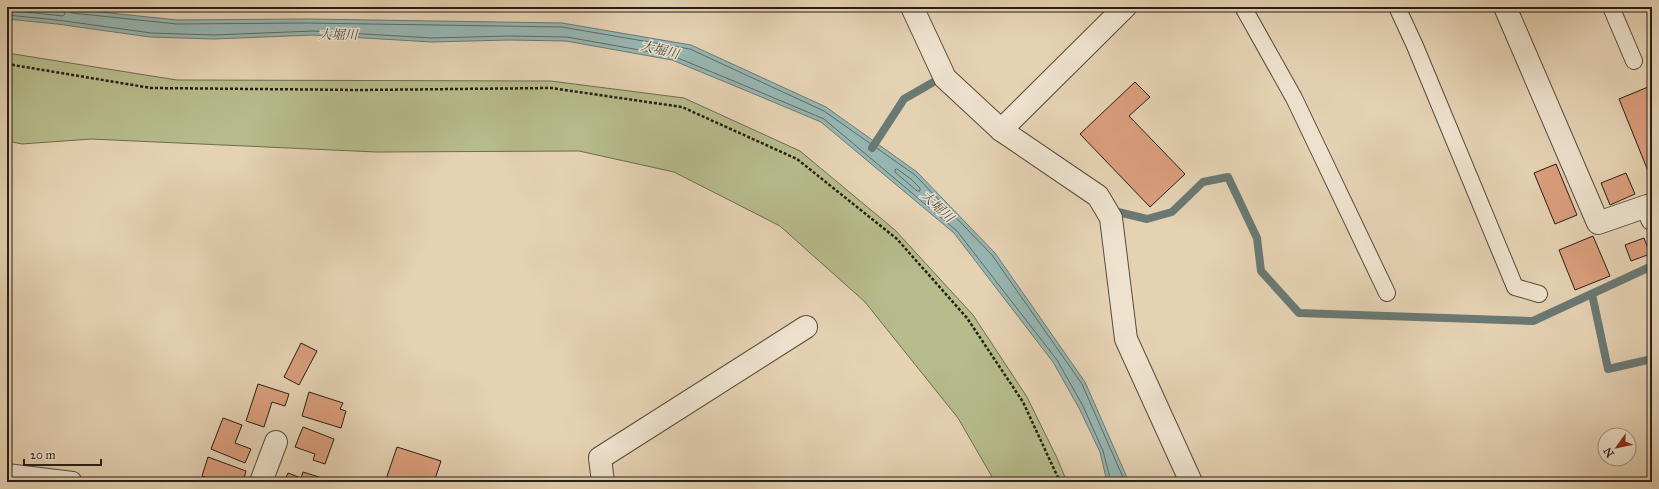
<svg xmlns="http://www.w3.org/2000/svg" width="1659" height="489" viewBox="0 0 1659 489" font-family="'IM FELL Great Primer','Noto Serif JP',serif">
<rect width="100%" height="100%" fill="#e5d2b3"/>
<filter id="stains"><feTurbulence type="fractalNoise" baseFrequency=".005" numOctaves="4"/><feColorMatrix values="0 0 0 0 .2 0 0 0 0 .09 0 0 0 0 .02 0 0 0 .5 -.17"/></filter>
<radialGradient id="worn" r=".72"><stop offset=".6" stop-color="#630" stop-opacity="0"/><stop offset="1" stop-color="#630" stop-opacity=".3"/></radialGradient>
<polygon fill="#b6bb8b" stroke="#6e6c50" points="7,53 177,80 551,81 684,98 800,151 895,230 973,315 1027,397 1057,458 1067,482 995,482 958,418 865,302 780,226 674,172 579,151 376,152 91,139 22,144 7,141"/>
<polygon fill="#97b6b2" stroke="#6a7974" points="7,7 53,7 177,20 307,19 562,23 691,45 826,107 917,172 995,253 1085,382 1129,482 1107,482 1100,452 1079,408 1053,362 954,233 821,122 747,91 672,60 566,41 509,40 432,42 313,35 214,39 150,37 57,24 7,19"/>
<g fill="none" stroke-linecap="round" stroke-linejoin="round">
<g stroke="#5f6a64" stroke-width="1">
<polyline points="68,7 69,11 72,13 177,24 307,23 562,27 690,49 824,111 915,175 992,255 1082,384 1125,482"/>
<polyline points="7,10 63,16 65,14 63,7"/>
<polyline points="7,15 57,20 151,33 214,35 313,31 432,38 509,36 567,37 673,56 748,87 824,119 957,231 1057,360 1083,406 1103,451 1111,482"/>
<polygon points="897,169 911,179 920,188 920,191 917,191 895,172 895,170"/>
</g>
<g stroke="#6a7974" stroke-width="8">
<polyline points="872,148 904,99 937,80 943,85"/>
<polyline points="1118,212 1147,219 1172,212 1203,182 1228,177 1257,238 1261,271 1299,313 1533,321 1652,266"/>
<polyline points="1592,294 1608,369 1652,359"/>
</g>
</g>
<g fill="#da9e7c" stroke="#271e16">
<polygon points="1135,82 1150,97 1129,116 1185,174 1150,207 1080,134"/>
<polygon points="1648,87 1652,98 1652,181 1619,99"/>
<polygon points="1556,164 1577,215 1555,224 1534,173"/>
<polygon points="1626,173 1635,194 1610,205 1601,183"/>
<polygon points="1593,236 1610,276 1575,290 1559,250"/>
<polygon points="1644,238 1650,254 1631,261 1625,245"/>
<polygon points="301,343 317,351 299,385 284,377"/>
<polygon points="258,384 289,394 285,406 272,402 264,427 246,421"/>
<polygon points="309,392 343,403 340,409 346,411 341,428 302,416"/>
<polygon points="223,418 242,425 235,443 251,449 245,463 211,449"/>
<polygon points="303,427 334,439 325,464 313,460 315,454 295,447"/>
<polygon points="397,447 441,461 434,482 385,482"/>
<polygon points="208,457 246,471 243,482 217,482 202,476"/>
<polygon points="303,472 322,478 321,482 284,482 288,473 301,478"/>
</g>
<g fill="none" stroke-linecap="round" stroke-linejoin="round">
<defs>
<g id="service">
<polyline points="1243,7 1294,98 1387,293"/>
<polyline points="1397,7 1415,46 1515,287 1539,294"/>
<polyline points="1611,7 1634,61"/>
<polyline points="7,472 73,480 73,482"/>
</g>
<g id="minor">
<polyline points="912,7 945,78 1001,130 1098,196 1111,218 1126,339 1191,482"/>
<polyline points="1505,7 1598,223 1647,206 1652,219"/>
<polyline points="1001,130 1125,7"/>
<polyline points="261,482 276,442"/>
<polyline points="603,482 600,458 806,327"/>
</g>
</defs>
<use href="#service" stroke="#564b3d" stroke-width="18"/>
<use href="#minor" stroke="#564b3d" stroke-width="24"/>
<polyline stroke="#271e16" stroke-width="2.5" stroke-dasharray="3 2" stroke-linecap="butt" points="7,64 151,88 361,90 551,88 682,107 797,159 897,239 967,318 1023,402 1060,482"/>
<use href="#service" stroke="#eee2ce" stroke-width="16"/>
<use href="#minor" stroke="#eee2ce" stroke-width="22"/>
</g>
<g text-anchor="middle" stroke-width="3" stroke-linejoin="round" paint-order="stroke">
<g font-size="13" font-style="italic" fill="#494c45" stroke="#eee2ce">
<text transform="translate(338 34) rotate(1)" y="5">大堀川</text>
<text transform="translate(660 49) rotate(14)" y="5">大堀川</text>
<text transform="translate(938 206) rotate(43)" y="5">大堀川</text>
</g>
</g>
<rect width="1659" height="489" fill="none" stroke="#e5d2b3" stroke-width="24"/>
<rect x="8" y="8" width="1643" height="473" fill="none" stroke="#271e16" stroke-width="2"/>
<rect x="12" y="12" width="1635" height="465" fill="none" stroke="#271e16"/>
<g transform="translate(1617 447) rotate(237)"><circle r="19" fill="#eee2ce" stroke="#9e9484"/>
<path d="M0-3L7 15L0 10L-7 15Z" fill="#8f2418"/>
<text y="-6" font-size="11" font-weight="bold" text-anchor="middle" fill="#271e16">N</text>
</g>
<path d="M24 459v6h77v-6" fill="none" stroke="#271e16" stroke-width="2"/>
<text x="30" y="459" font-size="12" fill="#271e16" stroke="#eee2ce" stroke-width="3" paint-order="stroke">20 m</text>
<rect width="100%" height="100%" filter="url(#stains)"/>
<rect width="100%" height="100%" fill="url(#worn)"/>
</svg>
